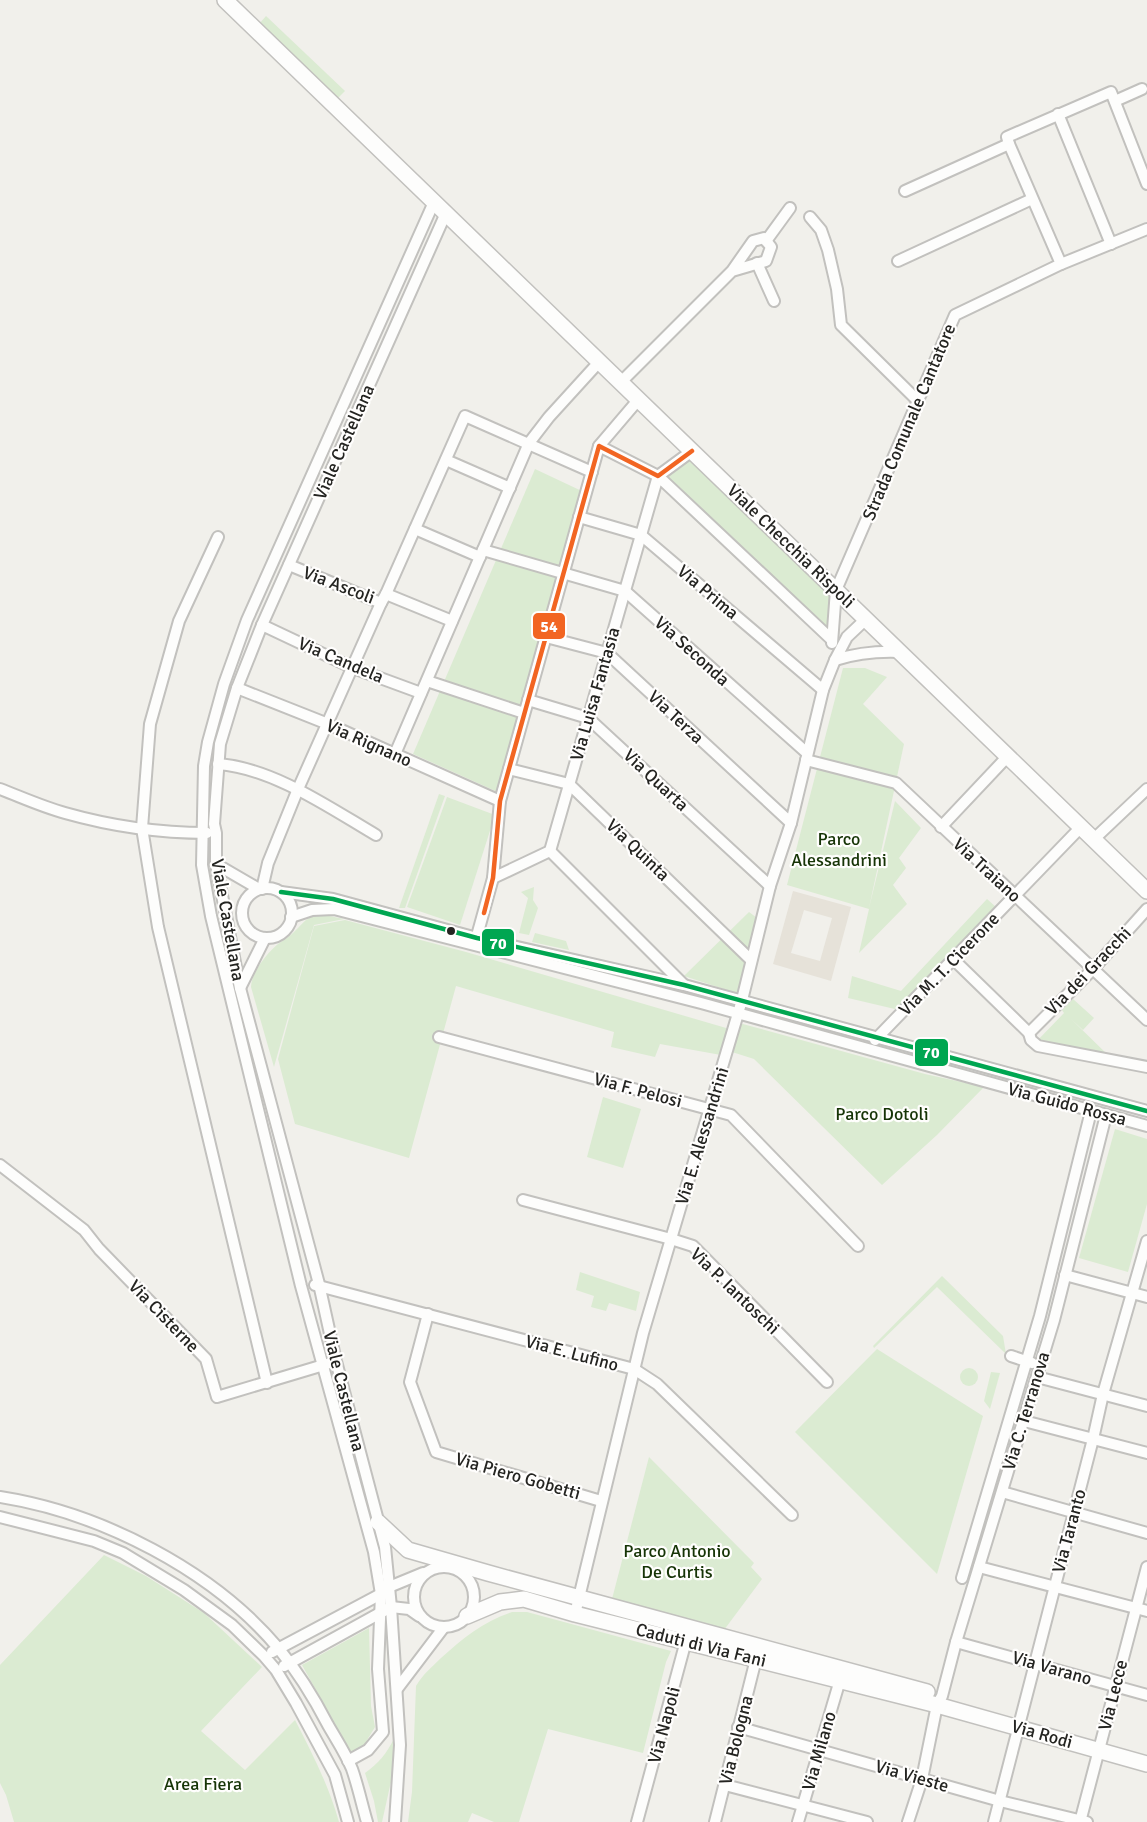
<svg xmlns="http://www.w3.org/2000/svg" width="1147" height="1822" viewBox="0 0 1147 1822" font-family="Signika,sans-serif">
<rect width="100%" height="100%" fill="#f1f0eb"/>
<path fill="#e6e2d9" fill-rule="evenodd" d="M793,891L851,907L831,981L773,964ZM804,910L832,918L820,961L791,953Z"/>
<g fill="#dbebd2">
<polygon points="266,16 345,91 337,99 260,23"/>
<polygon points="693,455 832,590 827,630 663,476"/>
<polygon points="535,469 586,493 502,794 413,754"/>
<polygon points="843,668 865,668 887,677 863,704 904,744 869,908 895,801 921,828 899,858 906,868 893,885 907,904 859,953 869,909 787,885"/>
<polygon points="439,794 445,796 405,908 399,908"/>
<polygon points="447,797 495,815 460,925 407,907"/>
<polygon points="534,887 533,900 538,908 529,935 519,933 528,898 521,892"/>
<polygon points="987,899 997,908 899,1010 848,998 852,976 901,991"/>
<polygon points="749,912 757,918 739,994 684,976"/>
<path d="M320,914L344,919L314,925L274,1067L251,987C251,973 267,953 278,944C283,940 289,937 294,932C304,923 305,917 320,914Z"/>
<polygon points="345,920 466,952 733,1030 721,1055 660,1044 655,1057 611,1047 614,1032 456,986 409,1158 295,1124 278,1059 314,926"/>
<polygon points="535,933 566,941 569,950 532,942"/>
<polygon points="1073,999 1094,1018 1083,1030 1071,1019 1111,1058 1036,1042 1064,1013 1062,1010"/>
<polygon points="739,1023 925,1074 984,1087 937,1135 882,1185 754,1059 732,1052"/>
<polygon points="603,1097 641,1109 623,1168 587,1157"/>
<polygon points="1115,1129 1147,1139 1147,1204 1128,1272 1079,1258"/>
<polygon points="580,1272 640,1292 636,1311 609,1303 606,1311 591,1307 594,1296 576,1290"/>
<polygon points="942,1276 1003,1336 1006,1354 937,1287 874,1348 873,1346"/>
<polygon points="877,1349 983,1416 937,1574 795,1432"/>
<circle cx="969" cy="1377" r="9"/>
<polygon points="991,1372 1000,1373 990,1409 984,1401"/>
<polygon points="649,1457 754,1563 751,1567 762,1579 724,1630 612,1599"/>
<path d="M104,1555L146,1576L204,1613L262,1667L201,1731L245,1770L295,1720C312,1753 329,1786 339,1822H14L6,1795L0,1783V1665Z"/>
<path d="M512,1612H527L671,1651L666,1662L643,1753L548,1729L519,1822H494L472,1813L468,1822H408L412,1792L416,1686C424,1673 430,1669 441,1658C463,1638 484,1621 512,1612Z"/>
<polygon points="369,1628 371,1706 375,1727 364,1745 351,1753 302,1665"/>
<path d="M394,1739L396,1765L390,1786L382,1822H378L374,1801L365,1773C379,1763 386,1754 394,1739Z"/>
</g>
<g fill="none" stroke-linecap="round" stroke-linejoin="round">
<defs>
<g id="street">
<polyline points="1115,101 1142,89"/>
<polyline points="1058,114 1111,244"/>
<polyline points="905,191 1009,144"/>
<polyline points="810,217 821,230 828,250 837,289 841,325 917,400"/>
<polyline points="766,241 790,208"/>
<polyline points="898,261 1032,199"/>
<polyline points="757,263 774,301"/>
<polyline points="1061,264 1009,144 1007,137 1111,92 1147,184"/>
<polyline points="621,382 732,271 753,241 764,238 771,247 766,261 732,271"/>
<polyline points="599,446 639,399"/>
<polyline points="446,460 510,488"/>
<polyline points="579,517 641,535 823,690"/>
<polyline points="415,529 480,557"/>
<polyline points="218,537 179,621 150,724 142,828 158,927 267,1383"/>
<polyline points="483,550 625,591 807,753"/>
<polyline points="289,565 381,603 386,594 452,621"/>
<polyline points="386,594 465,416 592,472"/>
<polyline points="262,625 353,668 421,693"/>
<polyline points="546,637 607,653 791,823"/>
<polyline points="832,643 836,590 955,315 1061,264 1147,229"/>
<path d="M835,660C857,653 877,651 900,652"/>
<polyline points="427,681 524,713"/>
<polyline points="237,688 328,724 500,801"/>
<polyline points="528,700 588,718 770,886"/>
<polyline points="395,754 529,443 549,417 600,361"/>
<polyline points="806,760 896,783 1147,1020"/>
<path d="M218,764C273,768 330,808 376,835"/>
<polyline points="509,769 569,784 751,960"/>
<path d="M0,789C21,797 43,807 65,813C111,826 160,833 207,833"/>
<polyline points="941,827 1008,756"/>
<polyline points="1094,839 1147,789"/>
<polyline points="550,851 683,984"/>
<polyline points="216,864 259,889"/>
<polyline points="493,878 550,851 658,476 831,639"/>
<circle cx="267" cy="913" r="25"/>
<polyline points="262,889 268,863 298,789 381,603"/>
<polyline points="281,892 333,899 477,938 684,985 1147,1111"/>
<polyline points="291,917 312,910 334,909 701,1003 1147,1126"/>
<polyline points="475,943 493,878 500,801 599,446 658,476 692,451"/>
<polyline points="953,959 1029,1033 1031,1040 1038,1046 1147,1067"/>
<polyline points="240,988 265,938"/>
<polyline points="1029,1033 1093,969 1147,909"/>
<polyline points="439,1037 731,1115 858,1246"/>
<polyline points="875,1040 1081,827"/>
<polyline points="0,1165 84,1230 99,1249 206,1359 217,1397 327,1364"/>
<polyline points="523,1200 671,1239 693,1246 827,1382"/>
<polyline points="1065,1275 1147,1297"/>
<polyline points="315,1285 634,1369 657,1384 792,1515"/>
<polyline points="428,1314 410,1382 436,1452 601,1501"/>
<polyline points="1011,1356 1032,1363"/>
<polyline points="1037,1377 1147,1406"/>
<polyline points="1024,1421 1147,1453"/>
<polyline points="1002,1492 1147,1533"/>
<path d="M0,1497C101,1513 213,1570 279,1649C298,1672 314,1698 328,1725C336,1739 346,1754 352,1769C358,1786 362,1805 367,1822"/>
<polyline points="0,1517 94,1541 123,1553 184,1590 232,1625 264,1656 276,1670 296,1703 335,1775 348,1822"/>
<circle cx="444" cy="1597" r="30"/>
<polyline points="979,1567 1147,1611"/>
<polyline points="962,1578 1040,1316 1091,1111"/>
<polyline points="575,1614 643,1333 742,1000 770,886 791,823 823,690 835,660 847,637 866,619"/>
<polyline points="956,1642 1147,1695"/>
<polyline points="272,1652 381,1594 389,1587 423,1573"/>
<polyline points="284,1666 391,1607 409,1609 419,1616"/>
<polyline points="397,1689 444,1627"/>
<polyline points="738,1727 1000,1801 1087,1822"/>
<polyline points="348,1761 368,1750 383,1732 378,1669 381,1594 374,1552 301,1286 211,916 202,865 204,766 208,742 224,684 247,620 434,202"/>
<polyline points="725,1785 867,1822"/>
<polyline points="395,1822 400,1745 391,1607 385,1547 336,1361 319,1284 240,988 216,864 216,833 214,824 220,744 237,688 262,625 446,213"/>
<polyline points="637,1822 687,1637"/>
<polyline points="715,1822 756,1659"/>
<polyline points="798,1822 840,1680"/>
<polyline points="908,1822 922,1779 937,1705 942,1696 956,1642 1054,1320 1106,1115"/>
<polyline points="994,1822 1093,1439 1103,1394 1147,1241"/>
<polyline points="1080,1822 1147,1567"/>
</g>
<g id="secondary">
<polyline points="225,0 1147,891"/>
<polyline points="378,1522 408,1550 488,1573 927,1692"/>
<polyline points="467,1616 500,1602 524,1599 575,1614 937,1705 1147,1764"/>
</g>
</defs>
<use href="#street" stroke="#c2c1be" stroke-width="14"/>
<use href="#secondary" stroke="#c2c1be" stroke-width="18"/>
<use href="#street" stroke="#fdfdfc" stroke-width="10"/>
<use href="#secondary" stroke="#fdfdfc" stroke-width="15"/>
<defs>
<polyline id="bus-1" points="281,892 333,899 477,938 684,985 1147,1111"/>
<polyline id="bus-2" points="484,913 493,878 500,801 599,446 658,476 692,451"/>
</defs>
<use href="#bus-1" stroke="#fffefd" stroke-width="9"/>
<use href="#bus-2" stroke="#fffefd" stroke-width="9"/>
<use href="#bus-1" stroke="#00a651" stroke-width="4.5"/>
<use href="#bus-2" stroke="#f26522" stroke-width="4.5"/>
</g>
<circle fill="#242421" stroke="#fffefd" stroke-width="2" cx="451" cy="931" r="5"/>
<g text-anchor="middle" stroke-width="4.5" stroke-linejoin="round" paint-order="stroke">
<g font-size="18" fill="#242421" stroke="#fffefd">
<text transform="translate(909 422) rotate(-67)" y="6">Strada Comunale Cantatore</text>
<text transform="translate(344 442) rotate(-66)" y="6">Viale Castellana</text>
<text transform="translate(791 546) rotate(44)" y="6">Viale Checchia Rispoli</text>
<text transform="translate(339 585) rotate(21)" y="6">Via Ascoli</text>
<text transform="translate(708 592) rotate(40)" y="6">Via Prima</text>
<text transform="translate(692 651) rotate(42)" y="6">Via Seconda</text>
<text transform="translate(341 660) rotate(23)" y="6">Via Candela</text>
<text transform="translate(595 694) rotate(-74)" y="6">Via Luisa Fantasia</text>
<text transform="translate(676 717) rotate(43)" y="6">Via Terza</text>
<text transform="translate(369 743) rotate(24)" y="6">Via Rignano</text>
<text transform="translate(656 780) rotate(43)" y="6">Via Quarta</text>
<text transform="translate(638 850) rotate(44)" y="6">Via Quinta</text>
<text transform="translate(987 870) rotate(43)" y="6">Via Traiano</text>
<text transform="translate(228 920) rotate(80)" y="6">Viale Castellana</text>
<text transform="translate(949 964) rotate(-46)" y="6">Via M. T. Cicerone</text>
<text transform="translate(1088 971) rotate(-46)" y="6">Via dei Gracchi</text>
<text transform="translate(638 1090) rotate(15)" y="6">Via F. Pelosi</text>
<text transform="translate(1067 1104) rotate(15)" y="6">Via Guido Rossa</text>
<text transform="translate(702 1136) rotate(-73)" y="6">Via E. Alessandrini</text>
<text transform="translate(735 1291) rotate(44)" y="6">Via P. Iantoschi</text>
<text transform="translate(164 1316) rotate(46)" y="6">Via Cisterne</text>
<text transform="translate(572 1353) rotate(15)" y="6">Via E. Lufino</text>
<text transform="translate(344 1391) rotate(76)" y="6">Viale Castellana</text>
<text transform="translate(1026 1411) rotate(-73)" y="6">Via C. Terranova</text>
<text transform="translate(518 1476) rotate(16)" y="6">Via Piero Gobetti</text>
<text transform="translate(1069 1531) rotate(-75)" y="6">Via Taranto</text>
<text transform="translate(701 1645) rotate(14)" y="6">Caduti di Via Fani</text>
<text transform="translate(1052 1668) rotate(16)" y="6">Via Varano</text>
<text transform="translate(1113 1695) rotate(-76)" y="6">Via Lecce</text>
<text transform="translate(664 1725) rotate(-75)" y="6">Via Napoli</text>
<text transform="translate(1042 1734) rotate(16)" y="6">Via Rodi</text>
<text transform="translate(736 1740) rotate(-76)" y="6">Via Bologna</text>
<text transform="translate(819 1751) rotate(-74)" y="6">Via Milano</text>
<text transform="translate(912 1776) rotate(16)" y="6">Via Vieste</text>
</g>
<g font-size="18" fill="#163406" stroke="#fffefd">
<text x="839" y="845">Parco<tspan x="839" dy="21">Alessandrini</tspan></text>
<text x="882" y="1120">Parco Dotoli</text>
<text x="677" y="1557">Parco Antonio<tspan x="677" dy="21">De Curtis</tspan></text>
<text x="203" y="1790">Area Fiera</text>
</g>
</g>
<g stroke="#fffefd" stroke-width="2">
<rect x="532" y="612" width="34" height="28" rx="6" fill="#f26522"/>
<rect x="481" y="928" width="34" height="29" rx="6" fill="#00a651"/>
<rect x="914" y="1038" width="35" height="29" rx="6" fill="#00a651"/>
</g>
<g font-size="16" text-anchor="middle" font-weight="bold" fill="#fff">
<text x="549" y="632">54</text>
<text x="498" y="949">70</text>
<text x="931" y="1058">70</text>
</g>
</svg>
